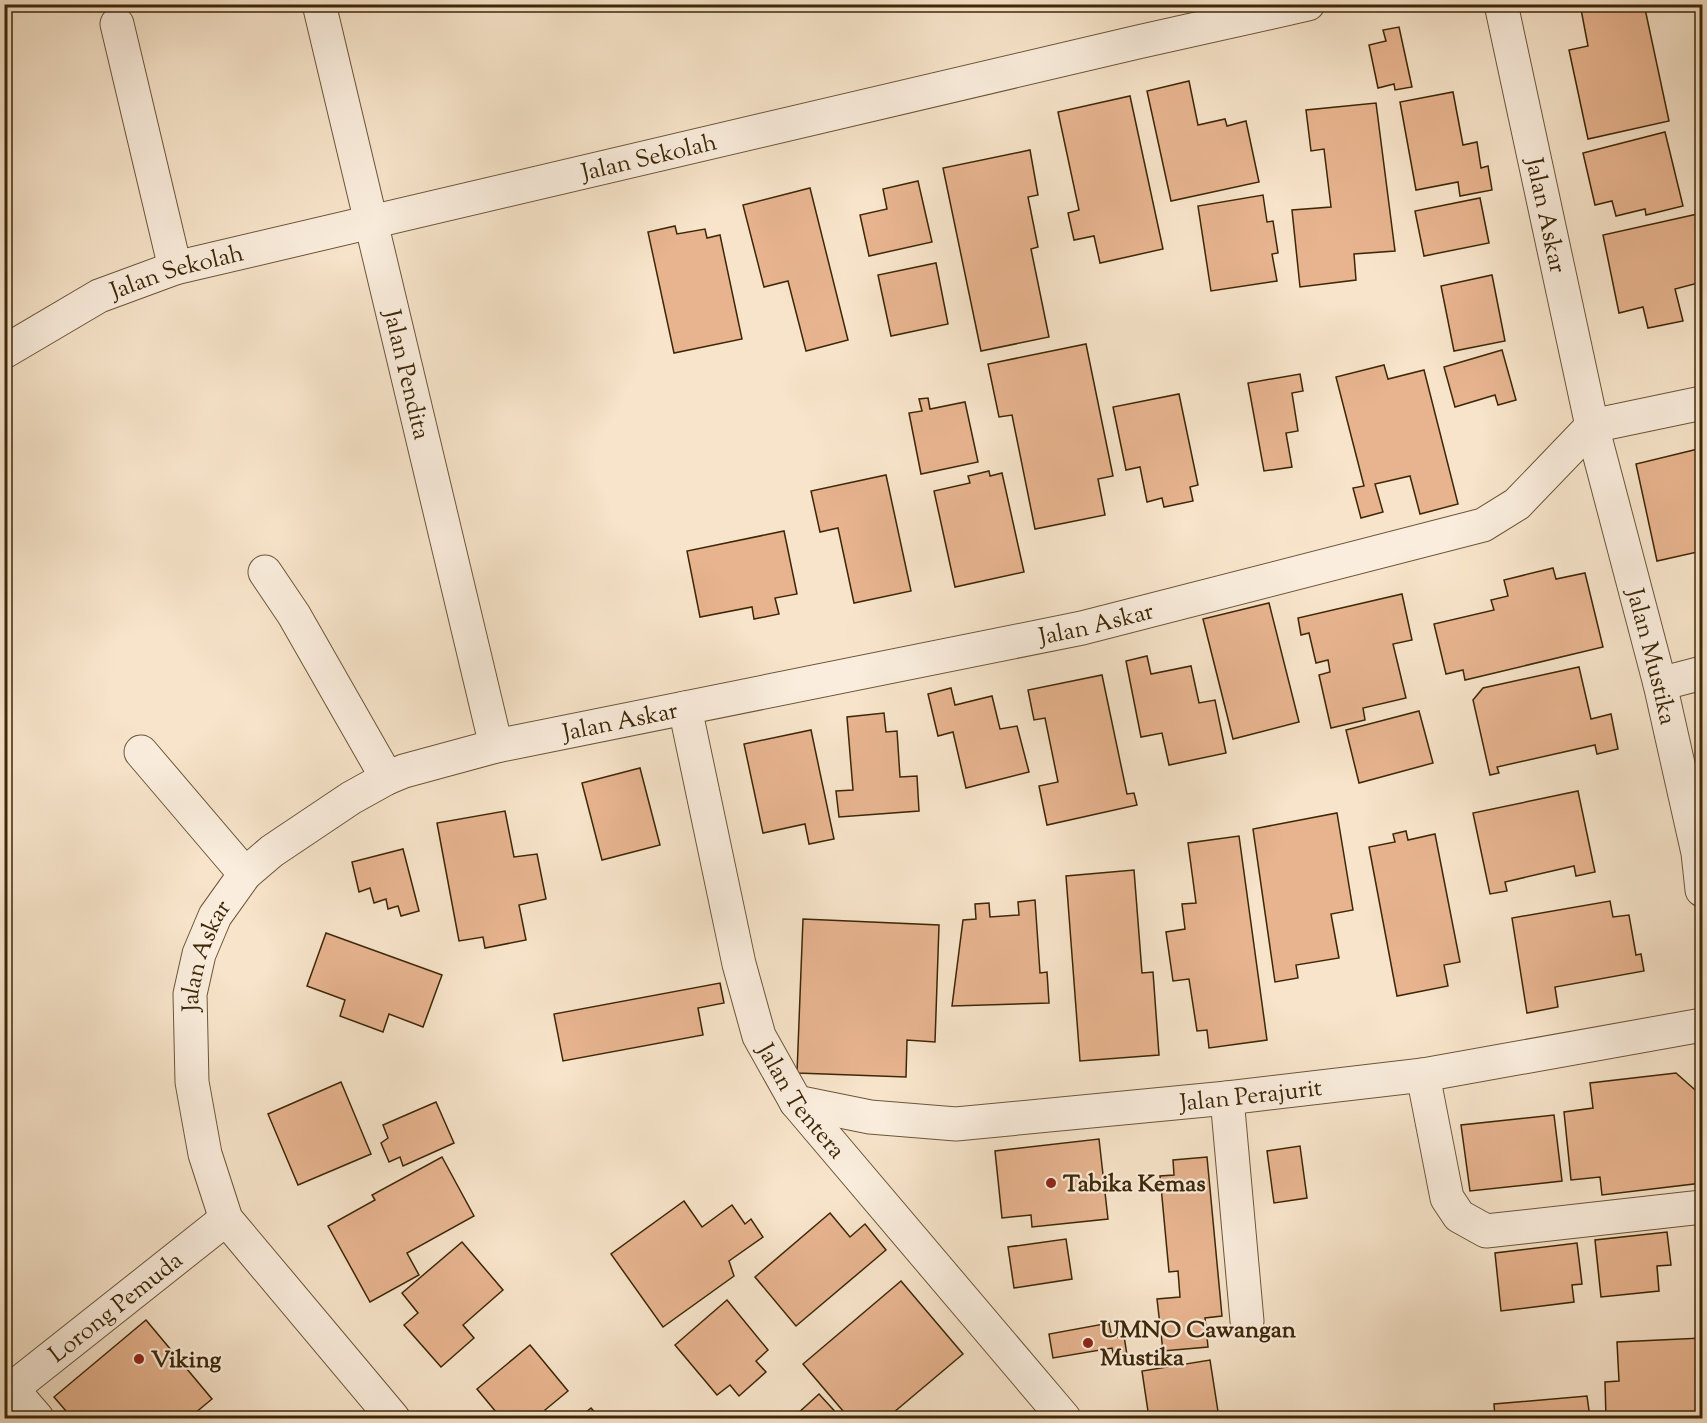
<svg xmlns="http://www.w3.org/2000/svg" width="1707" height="1423" viewBox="0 0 1707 1423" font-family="'Sorts Mill Goudy',serif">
<rect width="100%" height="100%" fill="#f7e4ca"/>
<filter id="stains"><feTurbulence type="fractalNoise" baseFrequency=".00333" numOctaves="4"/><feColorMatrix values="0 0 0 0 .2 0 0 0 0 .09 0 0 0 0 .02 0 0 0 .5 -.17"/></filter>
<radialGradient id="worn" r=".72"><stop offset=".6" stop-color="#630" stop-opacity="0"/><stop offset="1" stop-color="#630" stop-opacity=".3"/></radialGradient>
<g fill="#e7b48f" stroke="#3d2707" stroke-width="1.5">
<polygon points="1551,4 1578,4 1552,10"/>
<polygon points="1580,4 1644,4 1669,121 1588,139 1569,50 1588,46"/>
<polygon points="1399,27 1412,87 1395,90 1394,84 1378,88 1369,45 1386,41 1383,30"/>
<polygon points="1189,81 1198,125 1225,119 1227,126 1246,121 1259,182 1171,201 1147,91"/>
<polygon points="1453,92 1463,145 1477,142 1481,168 1488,166 1492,190 1460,196 1458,182 1416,190 1400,102"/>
<polygon points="1130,96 1163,249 1100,263 1094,236 1074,240 1068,213 1079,210 1058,112"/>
<polygon points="1376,103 1395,251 1354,254 1356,280 1300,287 1292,210 1331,207 1324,149 1311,151 1306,110"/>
<polygon points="1665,132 1683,206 1646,215 1645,209 1616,216 1612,201 1595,205 1583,153"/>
<polygon points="1030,150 1038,195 1028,197 1038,247 1031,249 1049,337 981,351 943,168"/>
<polygon points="918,181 932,242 869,256 860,215 887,209 883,189"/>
<polygon points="810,188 848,340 806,351 788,281 764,287 743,205"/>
<polygon points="1263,195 1267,222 1273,221 1278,253 1272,254 1277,281 1211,291 1198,206"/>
<polygon points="1480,198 1489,243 1424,256 1415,211"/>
<polygon points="1702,213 1702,282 1675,289 1683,321 1648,328 1643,307 1619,313 1603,235"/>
<polygon points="675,226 677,234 705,229 707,238 720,235 742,339 674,353 648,232"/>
<polygon points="936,263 948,324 891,336 878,275"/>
<polygon points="1492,275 1505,341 1454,351 1441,286"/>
<polygon points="1086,344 1113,476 1098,479 1105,515 1035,529 1012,415 999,417 988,364"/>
<polygon points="1502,350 1516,400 1498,405 1495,395 1455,407 1444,367"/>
<polygon points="1384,365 1388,379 1424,370 1458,504 1420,514 1410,476 1375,484 1383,512 1361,518 1353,488 1364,486 1336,377"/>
<polygon points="1300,374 1303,391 1292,393 1298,431 1286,433 1292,467 1264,471 1248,383"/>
<polygon points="1179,394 1198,485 1190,487 1193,501 1164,507 1162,498 1147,502 1140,467 1126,470 1113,407"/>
<polygon points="928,398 930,409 965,402 978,462 921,474 909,413 922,411 919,399"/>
<polygon points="1702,448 1702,551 1657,561 1636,464"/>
<polygon points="989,471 990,476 1002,473 1024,572 955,587 934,491 970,483 968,476"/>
<polygon points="886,475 911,591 854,603 838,528 820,532 811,491"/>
<polygon points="784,531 797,594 775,598 779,614 754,619 752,607 700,617 687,551"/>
<polygon points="1553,568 1556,579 1585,573 1603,647 1465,680 1463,670 1446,674 1434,624 1494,610 1491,600 1508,596 1504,580"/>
<polygon points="1402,594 1412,640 1393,644 1406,698 1363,708 1365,720 1331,728 1319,675 1330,672 1328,660 1316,663 1309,633 1301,635 1298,618"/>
<polygon points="1269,603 1299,722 1233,739 1203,619"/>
<polygon points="1147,656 1151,674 1191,666 1199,703 1215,700 1226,753 1169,765 1162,733 1141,737 1126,661"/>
<polygon points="1579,667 1591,719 1611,714 1618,749 1597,754 1595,745 1497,767 1499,773 1490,775 1473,700 1483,688"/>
<polygon points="1102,675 1127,794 1134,793 1137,805 1047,825 1039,786 1058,782 1045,718 1034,720 1028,690"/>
<polygon points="951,688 955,705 992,696 1000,729 1017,726 1029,772 966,788 953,732 938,736 928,694"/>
<polygon points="1419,711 1433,763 1359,783 1346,730"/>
<polygon points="884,713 886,732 897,731 900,777 917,776 919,811 839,817 836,791 853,790 847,717"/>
<polygon points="811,730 834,839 809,844 805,824 763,833 744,744"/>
<polygon points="640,768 660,845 602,860 582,783"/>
<polygon points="1578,791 1595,872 1576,876 1574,866 1505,882 1507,891 1490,894 1473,813"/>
<polygon points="505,811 514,857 537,854 546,899 519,905 526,940 485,948 483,937 459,941 437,823"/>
<polygon points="1337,813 1353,910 1331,914 1339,958 1296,965 1298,978 1275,982 1253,829"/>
<polygon points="1406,831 1408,840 1435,834 1460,962 1444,965 1448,986 1397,996 1369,847 1395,842 1393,834"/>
<polygon points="1239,836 1267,1040 1209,1048 1207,1030 1197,1031 1189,979 1173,981 1166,932 1185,929 1182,904 1196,903 1188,843"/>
<polygon points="403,849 419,911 401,916 398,906 388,909 386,899 374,903 370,888 359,892 352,862"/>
<polygon points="1134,870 1142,973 1153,972 1159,1055 1080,1061 1066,876"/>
<polygon points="1035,900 1040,973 1047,972 1049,1003 952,1006 963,920 976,919 975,904 989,903 990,917 1019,915 1018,902"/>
<polygon points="1610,901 1613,917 1629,915 1636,955 1641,954 1644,971 1555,987 1558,1007 1527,1013 1512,918"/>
<polygon points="803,919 939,925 935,1042 907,1040 906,1077 797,1073"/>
<polygon points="326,933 442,975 423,1027 389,1014 383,1032 340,1016 345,1000 307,986"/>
<polygon points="720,983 724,1003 698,1008 703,1035 563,1061 554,1014"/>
<polygon points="1676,1073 1702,1096 1702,1183 1602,1195 1600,1177 1571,1180 1564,1112 1593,1108 1590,1083"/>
<polygon points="341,1082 371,1154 298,1185 268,1114"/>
<polygon points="436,1102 454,1143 403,1166 400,1157 389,1162 381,1143 388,1138 383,1125"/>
<polygon points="1554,1115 1562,1181 1470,1191 1461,1125"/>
<polygon points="1099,1139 1108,1219 1032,1227 1031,1215 1002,1218 995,1151"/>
<polygon points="1300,1146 1307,1198 1274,1203 1267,1151"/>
<polygon points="442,1157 474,1216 407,1253 419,1275 370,1302 328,1226 375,1200 372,1195"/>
<polygon points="1207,1157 1222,1316 1205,1318 1208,1347 1163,1351 1157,1299 1180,1297 1178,1271 1169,1272 1160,1176 1174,1175 1173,1160"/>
<polygon points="684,1201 702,1227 732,1205 745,1224 751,1219 763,1237 729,1261 734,1276 663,1327 611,1254"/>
<polygon points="830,1213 850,1237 865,1224 886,1250 796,1326 755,1277"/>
<polygon points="1667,1232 1671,1265 1657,1266 1659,1291 1601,1297 1595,1240"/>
<polygon points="1066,1239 1072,1279 1014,1288 1008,1247"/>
<polygon points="462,1242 503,1290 463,1325 474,1338 441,1367 404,1325 418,1313 402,1293"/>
<polygon points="1577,1243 1582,1284 1572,1285 1574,1302 1501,1311 1495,1253"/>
<polygon points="901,1281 963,1354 887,1418 849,1418 803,1364"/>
<polygon points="727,1300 768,1350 756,1361 766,1372 739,1396 730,1385 717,1395 675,1345"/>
<polygon points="146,1320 212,1399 189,1418 72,1418 54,1397"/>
<polygon points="1109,1323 1112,1338 1124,1336 1127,1355 1114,1358 1112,1348 1053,1358 1049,1334"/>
<polygon points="1702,1338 1702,1389 1696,1389 1698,1418 1606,1418 1605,1382 1619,1381 1617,1342"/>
<polygon points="530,1345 568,1391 545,1410 551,1417 550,1418 501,1418 477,1389"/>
<polygon points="1210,1360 1219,1418 1149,1418 1142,1371"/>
<polygon points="819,1394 841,1418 799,1418 796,1415"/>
<polygon points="1587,1396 1590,1418 1495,1418 1494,1404"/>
<polygon points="591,1408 600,1418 579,1418"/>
<polygon points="14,1409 22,1418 4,1418"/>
<polygon points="1339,1416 1340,1418 1299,1418"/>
</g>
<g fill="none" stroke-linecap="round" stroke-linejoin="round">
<defs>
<g id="minor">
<path id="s1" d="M319,4L496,746"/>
<path id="s2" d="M1501,4L1592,426L1660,684L1698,853L1702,890"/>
<polyline points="117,24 175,268"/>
<path id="s3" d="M4,352L99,296L175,268L1138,42L1308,4"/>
<polyline points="265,572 294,615 387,778"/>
<polyline points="1660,684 1702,673"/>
<path id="s4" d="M685,708L739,964L759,1036L796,1102L1064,1418"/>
<polyline points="141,752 245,874"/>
<polyline points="1423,1075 1447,1198 1459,1216 1486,1231 1702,1207"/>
<polyline points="1227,1098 1247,1321"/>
<path id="s5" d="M796,1102L870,1117L956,1124L1227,1098L1423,1075L1702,1025"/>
<polyline points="12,1389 37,1418"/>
<path id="s6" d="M4,1395L226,1219"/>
<path id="s7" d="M393,1418L226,1219L205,1154L192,1082L190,994L199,954L215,916L245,874L272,851L351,798L387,778L404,771L496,746L1082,628L1483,525L1517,504L1592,426L1702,403"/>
</g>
</defs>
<use href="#minor" stroke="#6c5638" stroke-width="35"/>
<use href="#minor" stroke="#faeddd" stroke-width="33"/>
</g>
<g fill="#8f2418" stroke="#faeddd" stroke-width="2">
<circle cx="1051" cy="1183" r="6"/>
<circle cx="1088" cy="1343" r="6"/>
<circle cx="139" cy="1359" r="6"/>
</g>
<g text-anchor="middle" stroke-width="4.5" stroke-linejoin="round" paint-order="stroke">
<g font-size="24" fill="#3d2707" stroke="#faeddd">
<text dy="8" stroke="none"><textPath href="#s3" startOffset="678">Jalan Sekolah</textPath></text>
<text dy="8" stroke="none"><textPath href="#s2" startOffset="216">Jalan Askar</textPath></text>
<text dy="8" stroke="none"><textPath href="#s3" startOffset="192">Jalan Sekolah</textPath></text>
<text dy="8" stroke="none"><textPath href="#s1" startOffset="381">Jalan Pendita</textPath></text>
<text dy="8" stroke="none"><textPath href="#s7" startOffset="1521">Jalan Askar</textPath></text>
<text dy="8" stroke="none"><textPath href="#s2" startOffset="670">Jalan Mustika</textPath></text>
<text dy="8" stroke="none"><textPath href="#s7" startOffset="1035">Jalan Askar</textPath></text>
<text dy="8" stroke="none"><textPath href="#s7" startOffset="530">Jalan Askar</textPath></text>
<text dy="8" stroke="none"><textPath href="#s5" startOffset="458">Jalan Perajurit</textPath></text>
<text dy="8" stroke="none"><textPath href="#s4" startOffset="414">Jalan Tentera</textPath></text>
<text dy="8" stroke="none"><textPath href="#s6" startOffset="142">Lorong Pemuda</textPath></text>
</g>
<g font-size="24" font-weight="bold" fill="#3d2707" stroke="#faeddd" text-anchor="start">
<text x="1063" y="1191">Tabika Kemas</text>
<text x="1100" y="1337">UMNO Cawangan<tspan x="1100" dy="28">Mustika</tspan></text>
<text x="151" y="1367">Viking</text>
</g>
</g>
<rect width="1707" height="1423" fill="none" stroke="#f7e4ca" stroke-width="24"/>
<rect x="6" y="6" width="1695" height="1411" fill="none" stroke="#3d2707" stroke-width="3"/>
<rect x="12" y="12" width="1683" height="1399" fill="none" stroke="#3d2707" stroke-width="1.5"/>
<rect width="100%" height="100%" filter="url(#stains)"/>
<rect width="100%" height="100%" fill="url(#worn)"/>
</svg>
